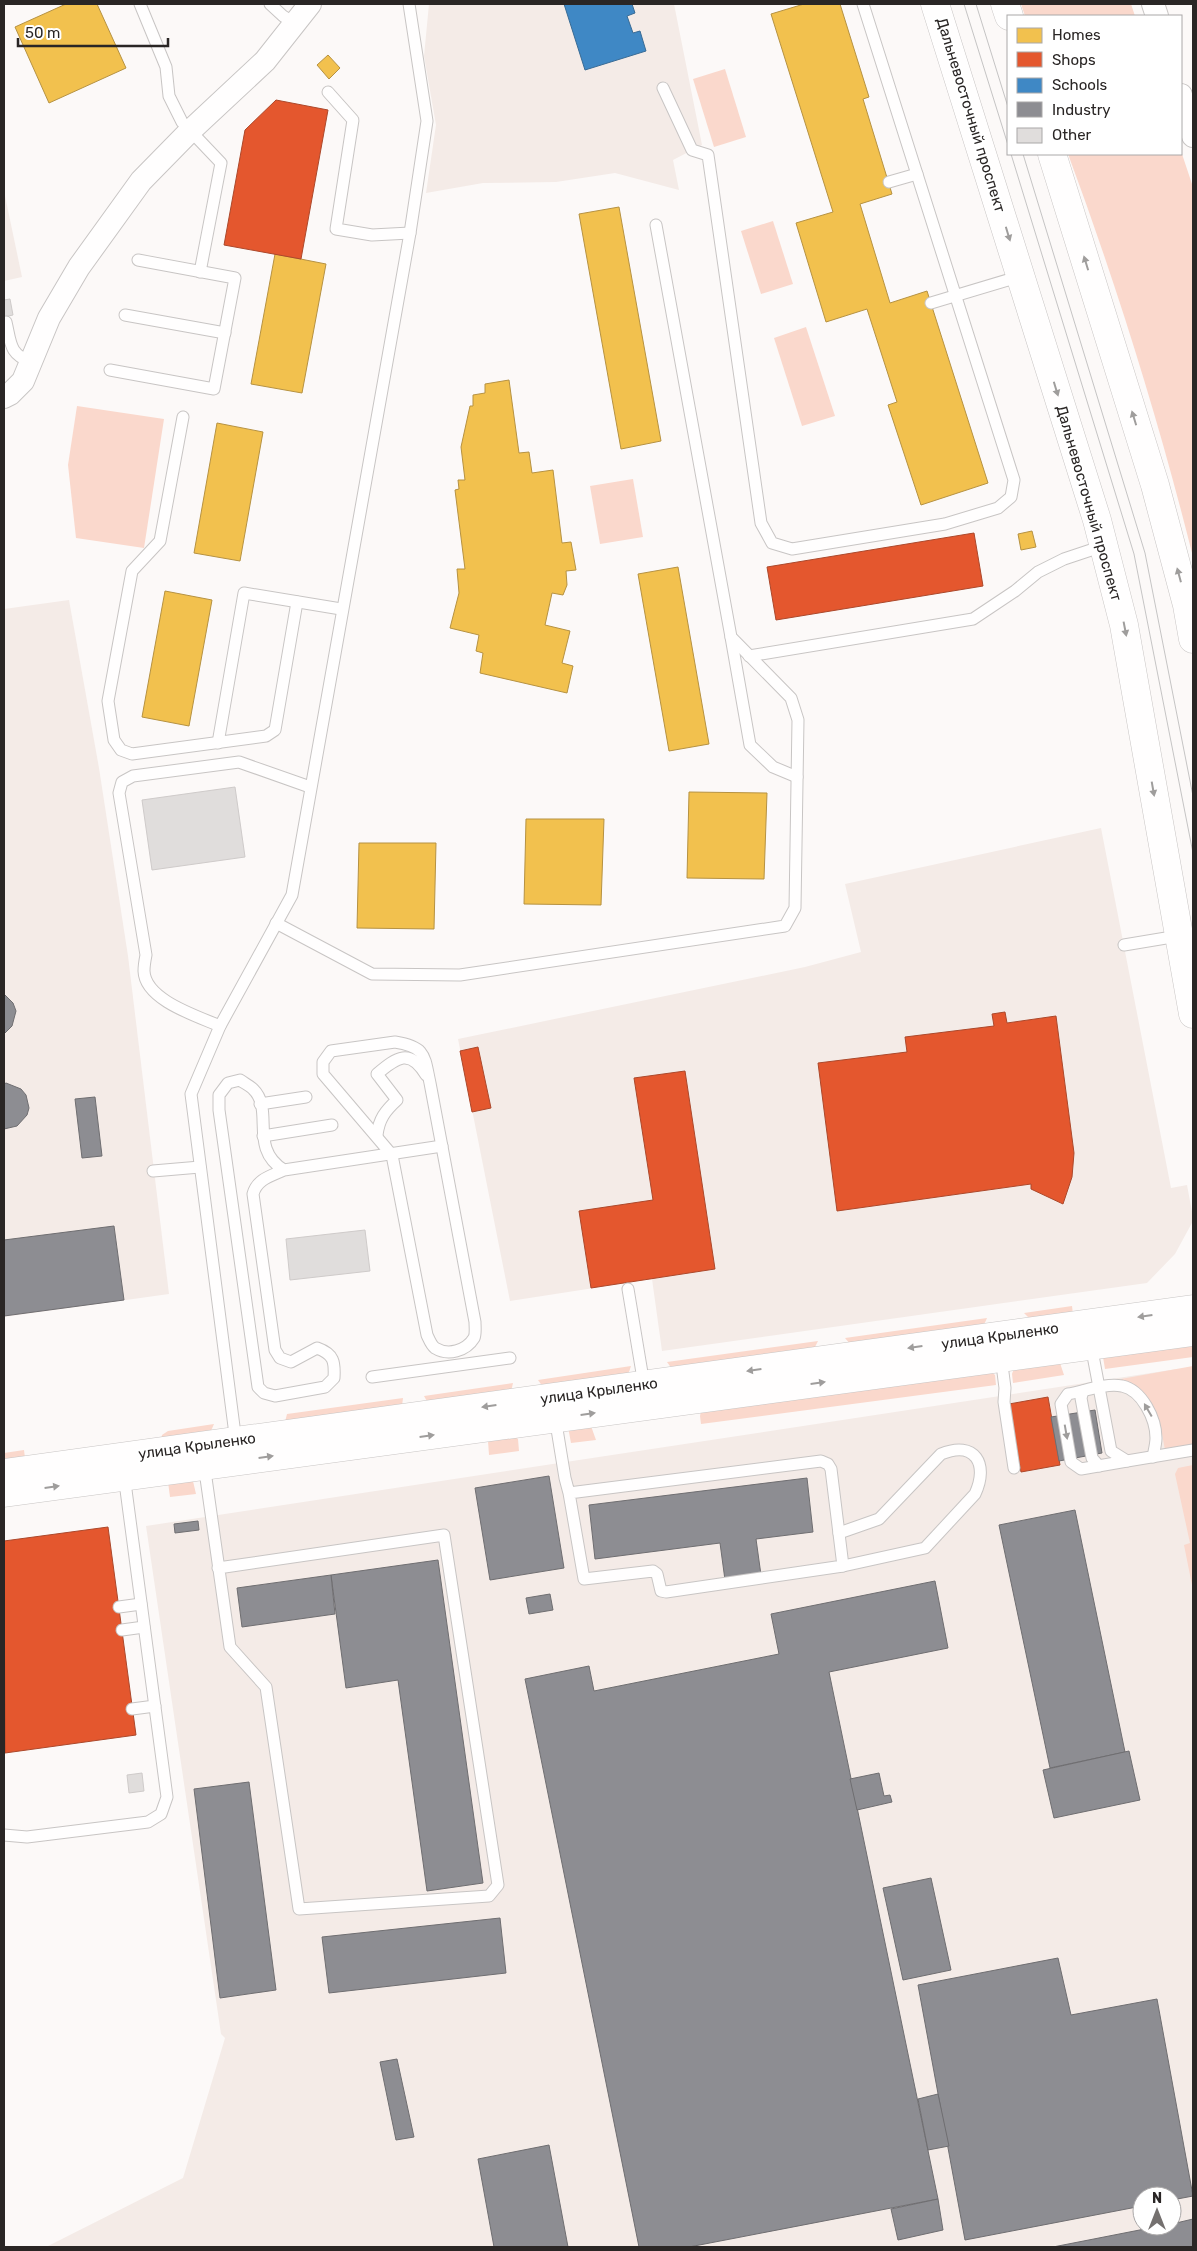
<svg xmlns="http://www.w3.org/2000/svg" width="1197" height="2251" viewBox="0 0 1197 2251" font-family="Rubik,sans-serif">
<rect width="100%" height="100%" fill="#fcf9f8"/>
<g fill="#f4ebe7" fill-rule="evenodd">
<polygon points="429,4 674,4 702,145 673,160 679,190 615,173 556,182 483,183 426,193 436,125 424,56"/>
<polygon points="4,191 22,277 4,281"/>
<polygon points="69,600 99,768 128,956 169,1294 4,1317 4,609"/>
<polygon points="1101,828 1171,1188 1187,1185 1193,1217 1193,1221 1175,1254 1147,1283 662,1351 652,1279 510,1301 458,1039 805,967 861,952 845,884"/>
<path d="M1177,1369L1193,1454V2247H46L183,2178L225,2038L221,2034L146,1526ZM1142,2196H1172V2226H1142Z"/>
</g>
<g fill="#fad8cc">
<polygon points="1021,4 1131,4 1135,16 1025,16"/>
<polygon points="725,69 746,137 714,147 693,79"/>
<path d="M1181,151L1193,187V557C1159,421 1117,286 1068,154H1181Z"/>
<polygon points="773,221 793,284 761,294 741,231"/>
<polygon points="806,327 835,416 802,426 774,338"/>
<polygon points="77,406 164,419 144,548 76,538 68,465"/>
<polygon points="633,479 643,537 600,544 590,486"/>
<polygon points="1072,1306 1073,1314 1031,1320 1024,1313"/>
<polygon points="987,1318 983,1327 851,1345 845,1338"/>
<polygon points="818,1341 814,1349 672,1369 667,1362"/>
<polygon points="1193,1342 1193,1357 1105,1369 1103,1357"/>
<polygon points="1059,1360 1064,1375 1013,1383 1012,1374 1015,1365"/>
<polygon points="631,1366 628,1375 543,1387 538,1380"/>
<path d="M1193,1366V1445L1165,1450C1160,1419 1154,1389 1120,1381L1121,1379Z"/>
<polygon points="988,1369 995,1375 996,1385 701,1424 700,1416 701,1411"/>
<polygon points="513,1383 511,1392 428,1403 424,1396"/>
<polygon points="403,1398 402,1406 285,1422 287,1414"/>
<polygon points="214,1424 210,1433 161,1440 162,1435 168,1431"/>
<polygon points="591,1426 596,1440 571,1443 568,1427"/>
<polygon points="515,1437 518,1439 519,1451 489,1455 488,1441"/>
<polygon points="24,1450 25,1458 4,1461 4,1453"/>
<polygon points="1193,1465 1193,1590 1184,1545 1190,1543 1175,1474 1178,1468"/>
<polygon points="193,1481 196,1494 170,1497 168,1482"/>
</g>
<g fill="#f2c14e" stroke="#b69242">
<polygon points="66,4 97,4 126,68 49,103 15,27"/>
<polygon points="804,4 840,4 869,97 863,99 892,194 860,204 890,303 927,291 988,483 921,505 888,405 897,402 867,309 826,322 796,223 833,212 771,14"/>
<polygon points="328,55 340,68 329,79 317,65"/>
<polygon points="619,207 661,441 621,449 579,214"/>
<polygon points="275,254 326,264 302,393 251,384"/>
<polygon points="509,380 519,453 529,452 532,473 553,470 562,543 571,542 576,570 566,571 567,585 563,595 552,593 545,625 570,631 562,663 573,666 567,693 480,673 483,653 476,651 479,635 450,628 459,593 457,569 465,569 455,490 459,489 458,480 465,480 461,447 470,406 473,406 473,395 485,393 485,384"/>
<polygon points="217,423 263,432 240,561 194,553"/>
<polygon points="1032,531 1036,547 1021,550 1018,534"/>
<polygon points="678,567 709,744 669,751 638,574"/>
<polygon points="165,591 212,600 189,726 142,717"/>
<polygon points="689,792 767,793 764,879 687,878"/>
<polygon points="526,819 604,819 601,905 524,904"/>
<polygon points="359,843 436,843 434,929 357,928"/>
</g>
<g fill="#e4572e" stroke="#ac482b">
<polygon points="276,100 328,110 301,259 224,245 245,130"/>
<polygon points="974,533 983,586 776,620 767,567"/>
<polygon points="1005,1012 1007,1023 1056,1016 1074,1153 1072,1177 1063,1204 1031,1189 1031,1184 837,1211 818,1063 907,1052 905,1037 994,1026 992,1014"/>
<polygon points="478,1047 491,1108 472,1112 460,1051"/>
<polygon points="685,1071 715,1269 591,1288 579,1211 653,1200 634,1078"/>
<polygon points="1048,1397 1060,1465 1021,1472 1009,1404"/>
<polygon points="108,1527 136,1735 5,1753 4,1541"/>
</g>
<polygon fill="#3f88c5" stroke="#396b95" points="564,4 632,4 635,13 627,16 633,33 640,31 646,51 585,70"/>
<g fill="#8d8d92" stroke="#6f6e71">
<polygon points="4,994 13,1003 16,1011 12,1026 4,1034"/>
<polygon points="6,1083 21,1089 26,1095 29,1108 27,1115 17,1126 4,1129 4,1084"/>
<polygon points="95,1097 102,1156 82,1158 75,1099"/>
<polygon points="114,1226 124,1300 4,1316 4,1240"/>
<polygon points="1095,1410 1102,1453 1059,1461 1051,1417"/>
<polygon points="549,1476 564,1568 490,1580 475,1488"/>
<polygon points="807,1478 813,1532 756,1539 761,1575 725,1580 720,1543 595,1559 589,1505"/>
<polygon points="1075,1510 1125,1752 1050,1768 999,1525"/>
<polygon points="198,1521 199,1530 175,1533 174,1524"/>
<polygon points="438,1560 483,1883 427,1891 398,1680 346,1688 331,1575"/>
<polygon points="331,1575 335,1614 242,1627 237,1588"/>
<polygon points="935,1581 948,1648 829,1672 938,2199 689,2247 639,2247 525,1679 589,1666 594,1691 779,1654 771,1614"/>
<polygon points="550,1594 553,1610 529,1614 526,1598"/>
<polygon points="1129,1751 1140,1800 1054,1818 1043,1770"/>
<polygon points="879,1773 884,1796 890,1795 892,1802 857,1810 850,1779"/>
<polygon points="249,1782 276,1990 220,1998 194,1789"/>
<polygon points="931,1878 951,1970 903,1980 883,1888"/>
<polygon points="500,1918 506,1973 329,1993 322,1937"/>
<polygon points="1058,1958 1071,2015 1157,1999 1193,2196 1172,2200 1172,2196 1142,2196 1142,2206 965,2240 918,1985"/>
<polygon points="397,2059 414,2137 396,2140 380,2062"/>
<polygon points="938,2094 949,2146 928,2150 918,2099"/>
<polygon points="549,2145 568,2247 494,2247 478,2159"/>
<polygon points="938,2199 943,2230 898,2240 891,2209"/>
<polygon points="1193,2219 1193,2247 1053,2247 1160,2226 1172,2226 1172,2224"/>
</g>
<g fill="#e0dddc" stroke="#cfcbca">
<polygon points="10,299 13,315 4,317 4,300"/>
<polygon points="235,787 245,857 152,870 142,800"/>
<polygon points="365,1230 370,1271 290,1280 286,1239"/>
<polygon points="142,1773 144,1791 129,1793 127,1775"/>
</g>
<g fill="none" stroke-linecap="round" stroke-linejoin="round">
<defs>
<g id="lane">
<polyline points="140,4 166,67 169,96 182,122 221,163 200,272"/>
<polyline points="270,4 283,16 296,24"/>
<polyline points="663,88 692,150 708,155 761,523 772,543 792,549 945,524 998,508 1011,497 1014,480 863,4"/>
<polyline points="328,92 353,120 336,229 372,235 410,233"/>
<polyline points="889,182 917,174"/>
<polyline points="931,303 1021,276"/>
<polyline points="125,315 225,333"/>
<path d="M6,322C11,343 9,354 31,362"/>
<polyline points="110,370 214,389 235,278 138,260"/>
<polyline points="183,417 160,541 132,571 108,701 114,740 121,750 132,754 266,736 275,730 297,602"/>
<polyline points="731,637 750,745 773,767 797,777"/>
<polyline points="749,656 973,619 1015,591 1038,572 1064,559 1103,546"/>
<polyline points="218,743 244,593 341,609"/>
<polyline points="276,923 372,974 460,975 785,926 795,908 798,720 791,698 731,637 656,225"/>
<polyline points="1124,945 1178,936"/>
<path d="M220,1026C197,1016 145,1000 144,971C144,965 145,960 146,955L119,793L122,782L133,776L239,762L310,787"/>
<path d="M395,1042C426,1047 424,1055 430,1083L475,1322C475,1327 476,1334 474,1338C466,1351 448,1356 435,1348C431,1345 429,1339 427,1335L392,1155L323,1074V1062L331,1051Z"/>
<polyline points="260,1104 306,1097"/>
<path d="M377,1135C379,1119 385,1111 397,1100L377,1074C397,1057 410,1048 426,1075"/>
<polyline points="263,1136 332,1125"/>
<path d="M284,1170C248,1148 275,1110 253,1089C250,1086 244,1083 240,1080L228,1083L219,1095V1110L258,1387L264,1393L275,1396L325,1387L334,1378C335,1362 334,1354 317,1348L291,1362L280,1358L275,1350L253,1194C257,1179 271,1176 284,1170L442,1146"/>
<polyline points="153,1171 200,1167"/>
<polyline points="628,1289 644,1385"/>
<polyline points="1091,1345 1111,1451 1127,1461 1193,1450"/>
<polyline points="1001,1357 1005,1388 1004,1402 1014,1468"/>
<polyline points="372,1377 510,1358"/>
<polyline points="1083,1391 1081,1398 1092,1458 1099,1466"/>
<polyline points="555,1417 565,1478 569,1493 584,1579 653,1571 657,1574 661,1591 666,1592 843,1566 831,1469 828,1464 821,1461 569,1493"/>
<polyline points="236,1442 191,1094 220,1026 292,895 410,233 427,121 409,4"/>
<path d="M1127,1461L1081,1469L1071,1462L1061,1404L1068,1394C1085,1391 1105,1383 1122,1386C1142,1390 1156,1419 1156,1438C1156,1444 1154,1451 1153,1457"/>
<polyline points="204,1464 230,1647 266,1687 299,1909 489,1896 498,1885 444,1535 218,1568"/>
<path d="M839,1533L879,1519L941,1454C975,1440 989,1464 975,1494L925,1548L843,1566"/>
<polyline points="119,1607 141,1604"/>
<polyline points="122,1630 144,1627"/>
<polyline points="132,1709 155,1706"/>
<polyline points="4,1835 27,1837 148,1822 161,1814 167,1797 124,1475"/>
</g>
<g id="street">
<polyline points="1153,4 1157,16"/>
<polyline points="1181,95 1193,136"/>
<polyline points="4,397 10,394 23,381 49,318 79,267 141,181 190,131 265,61 310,4"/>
</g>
<g id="secondary">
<polyline points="935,4 1097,520 1124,625 1193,1014"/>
<polyline points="1005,4 1009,16"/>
<polyline points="1052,154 1155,485 1187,605 1193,639"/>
<polyline points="4,1473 1193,1309"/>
<polyline points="4,1493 1193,1332"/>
</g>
</defs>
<use href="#lane" stroke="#c8c5c4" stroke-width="13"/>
<use href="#street" stroke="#c8c5c4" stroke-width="24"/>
<use href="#secondary" stroke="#c8c5c4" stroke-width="29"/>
<use href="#lane" stroke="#fffefe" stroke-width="11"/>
<use href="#street" stroke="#fffefe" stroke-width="22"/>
<use href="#secondary" stroke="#fffefe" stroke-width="28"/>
<g stroke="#c5c4c4" stroke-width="1">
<polyline points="964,4 1008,145"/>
<polyline points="976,4 1008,107"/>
<polyline points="1011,154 1134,554 1193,853"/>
<polyline points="1023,154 1145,553 1193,796"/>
</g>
</g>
<defs><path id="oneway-solid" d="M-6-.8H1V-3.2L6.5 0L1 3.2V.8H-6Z" transform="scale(1.25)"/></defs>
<g fill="#9f9d9c">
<use href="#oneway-solid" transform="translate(1008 234) rotate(73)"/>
<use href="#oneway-solid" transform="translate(1086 263) rotate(-107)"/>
<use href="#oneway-solid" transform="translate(1056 389) rotate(73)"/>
<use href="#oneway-solid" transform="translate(1134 418) rotate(-107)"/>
<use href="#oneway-solid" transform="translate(1179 575) rotate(-105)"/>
<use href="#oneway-solid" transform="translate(1125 629) rotate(79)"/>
<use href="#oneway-solid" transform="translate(1153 789) rotate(80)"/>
<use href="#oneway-solid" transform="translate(1145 1316) rotate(172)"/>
<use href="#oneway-solid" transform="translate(915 1347) rotate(172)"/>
<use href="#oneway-solid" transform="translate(754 1370) rotate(172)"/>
<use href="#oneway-solid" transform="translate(818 1383) rotate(-8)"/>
<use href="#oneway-solid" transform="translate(489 1406) rotate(172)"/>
<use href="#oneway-solid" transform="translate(1148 1410) rotate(-120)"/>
<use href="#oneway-solid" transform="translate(588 1414) rotate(-8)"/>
<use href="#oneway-solid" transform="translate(1066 1432) rotate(80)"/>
<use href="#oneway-solid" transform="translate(427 1436) rotate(-8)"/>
<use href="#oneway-solid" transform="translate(266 1457) rotate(-8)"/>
<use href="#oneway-solid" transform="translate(52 1487) rotate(-8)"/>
</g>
<g text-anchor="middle" stroke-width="5" stroke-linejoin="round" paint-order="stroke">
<g font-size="15" fill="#2a2625" stroke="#fff">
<text transform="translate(971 115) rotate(73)" y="5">Дальневосточный проспект</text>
<text transform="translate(1089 503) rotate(74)" y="5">Дальневосточный проспект</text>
<text transform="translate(1000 1336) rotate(-8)" y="5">улица Крыленко</text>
<text transform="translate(599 1391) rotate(-8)" y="5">улица Крыленко</text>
<text transform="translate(197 1446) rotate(-8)" y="5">улица Крыленко</text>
</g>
</g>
<rect width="1197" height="2251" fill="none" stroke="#2a2625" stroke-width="10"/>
<rect x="1007" y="15" width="175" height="140" fill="#ffffff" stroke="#aaa8a8"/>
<rect x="1017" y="28" width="25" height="15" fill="#f2c14e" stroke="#aaa8a8"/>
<text x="1052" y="40" font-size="15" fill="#2a2625">Homes</text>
<rect x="1017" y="52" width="25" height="15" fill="#e4572e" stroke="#aaa8a8"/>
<text x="1052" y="65" font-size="15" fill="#2a2625">Shops</text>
<rect x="1017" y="78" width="25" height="15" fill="#3f88c5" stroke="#aaa8a8"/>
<text x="1052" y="90" font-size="15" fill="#2a2625">Schools</text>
<rect x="1017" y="102" width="25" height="15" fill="#8d8d92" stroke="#aaa8a8"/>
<text x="1052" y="115" font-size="15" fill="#2a2625">Industry</text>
<rect x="1017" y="128" width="25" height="15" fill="#e0dddc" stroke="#aaa8a8"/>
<text x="1052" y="140" font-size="15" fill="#2a2625">Other</text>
<g transform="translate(1157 2211)"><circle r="24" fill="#ffffff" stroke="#aaa8a8"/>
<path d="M0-4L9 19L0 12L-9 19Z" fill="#74706f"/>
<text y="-8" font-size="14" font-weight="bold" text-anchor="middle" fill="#2a2625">N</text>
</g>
<path d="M18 38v8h150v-8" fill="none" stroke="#2a2625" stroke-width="2.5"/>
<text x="25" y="38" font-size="15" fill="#2a2625" stroke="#ffffff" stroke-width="4" paint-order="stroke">50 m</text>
</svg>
